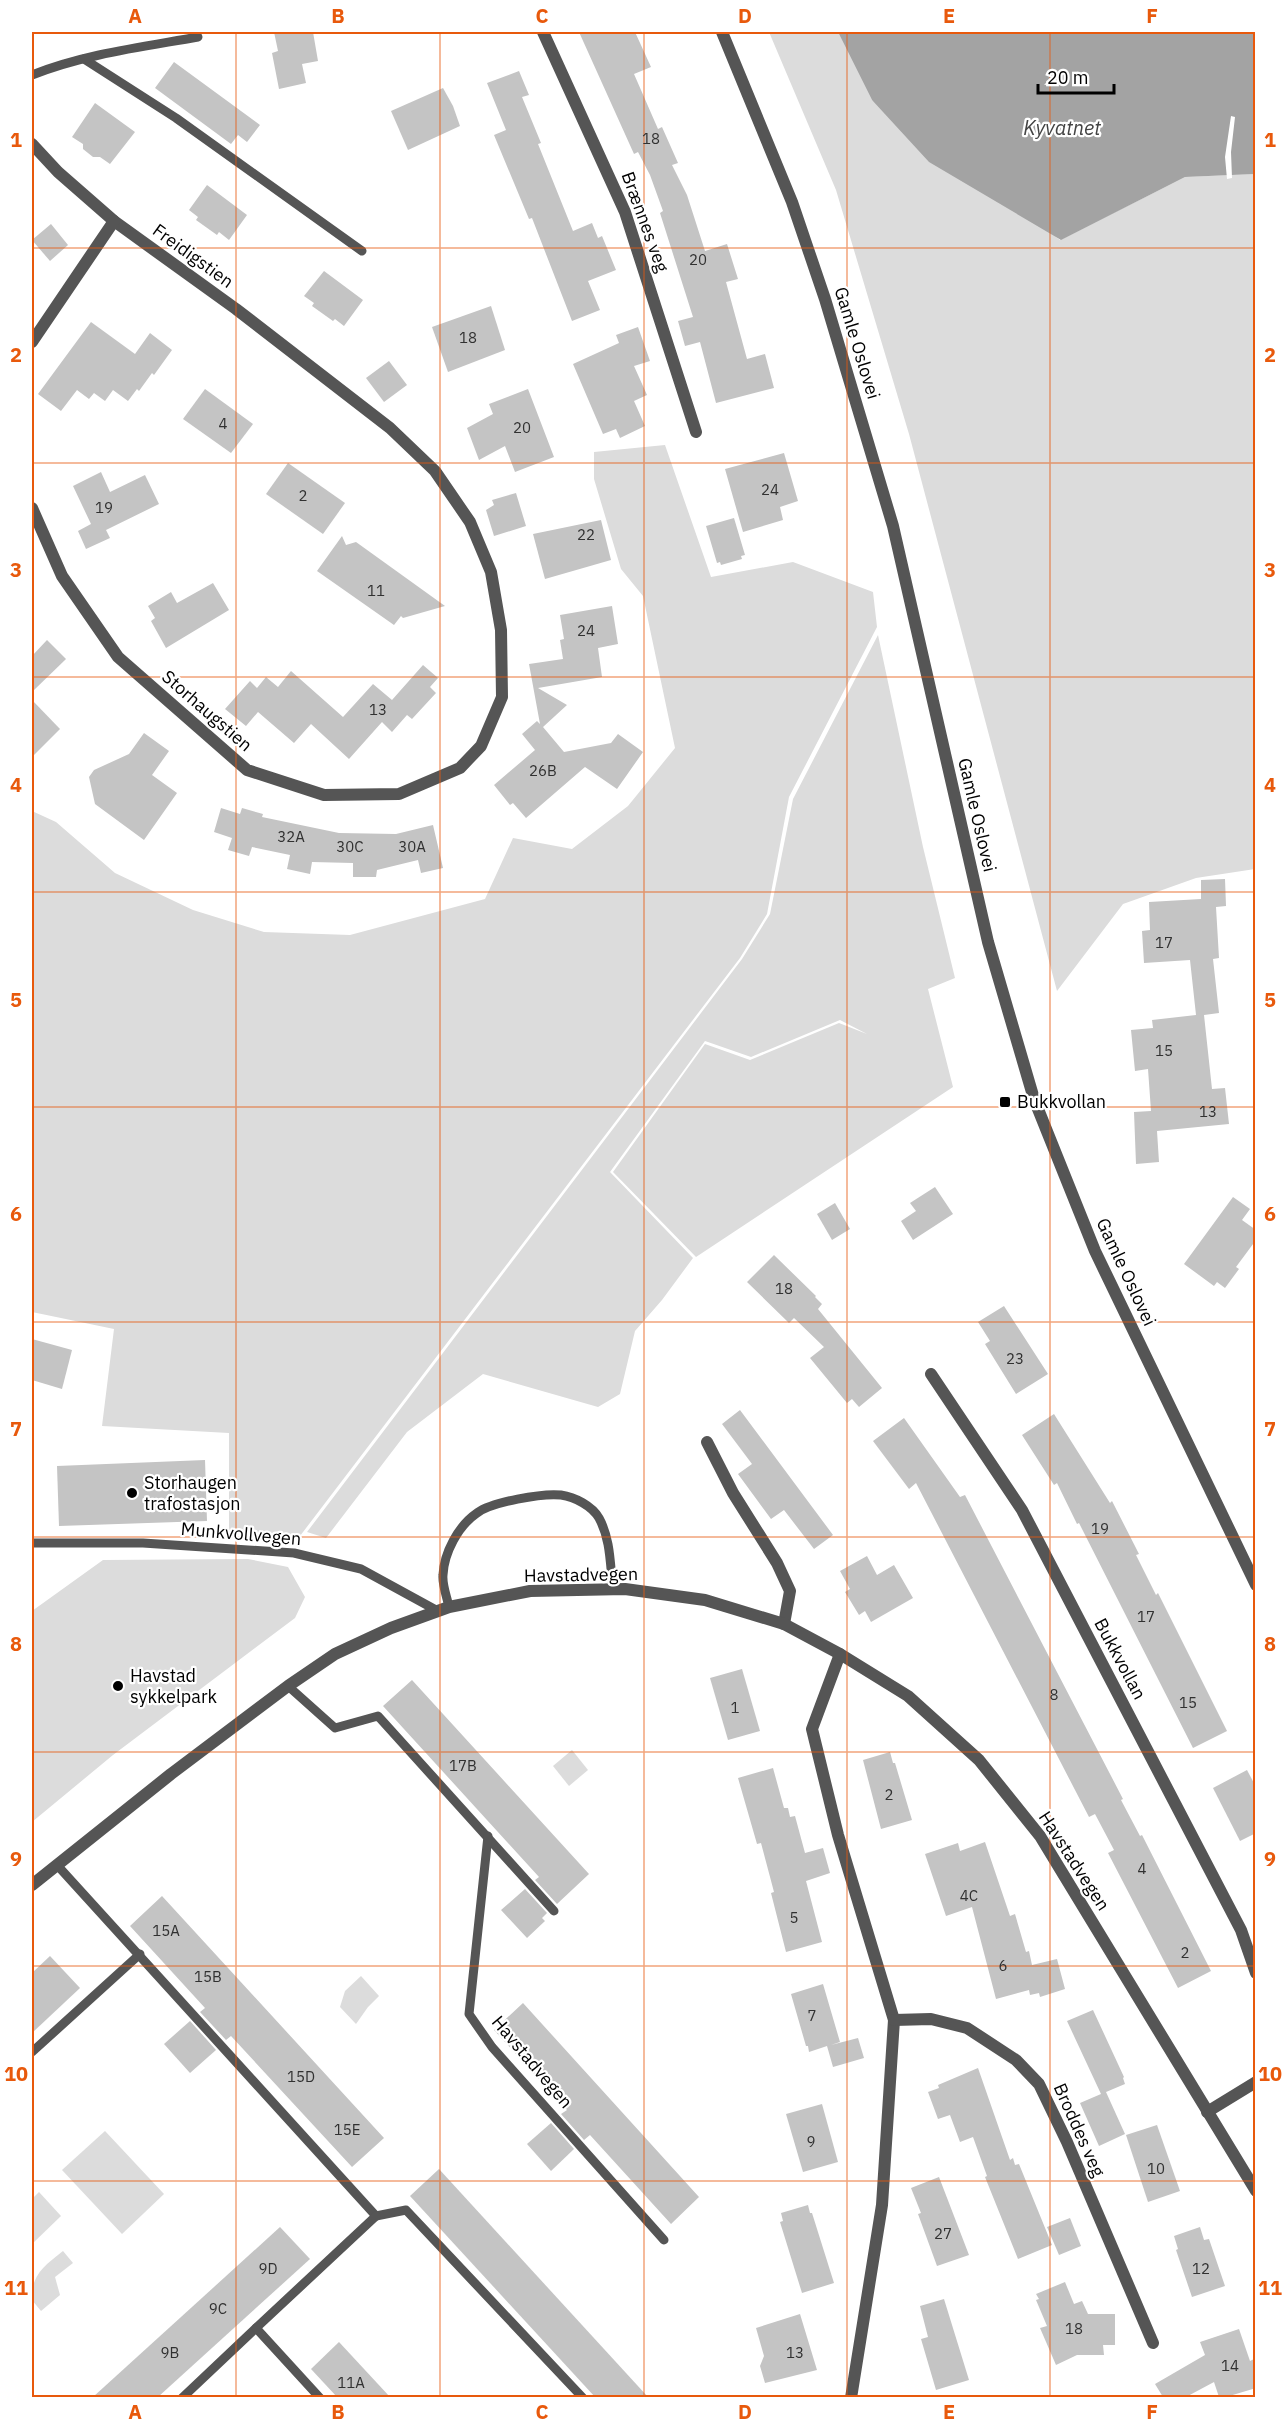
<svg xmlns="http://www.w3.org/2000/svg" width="1287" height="2429" viewBox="0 0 1287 2429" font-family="'IBM Plex Sans',sans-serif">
<rect width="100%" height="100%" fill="#fff"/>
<g fill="#dcdcdc">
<polygon points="769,32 838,32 872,100 1060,240 1185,177 1255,174 1255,869 1196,878 1123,904 1057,991 909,434 836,190"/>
<polygon points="665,445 711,577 793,562 873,592 877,627 789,797 767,914 740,958 300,1536 229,1533 229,1433 102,1426 114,1329 32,1312 32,811 56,822 115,873 193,910 264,932 350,935 485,899 513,838 572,849 628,806 675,748 643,596 621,569 594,479 594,452"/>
<polygon points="878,635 923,847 955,978 928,989 953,1087 696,1257 613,1172 705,1044 750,1060 839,1023 867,1034 840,1020 751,1057 705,1041 610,1172 693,1258 662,1300 635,1331 620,1394 598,1407 483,1374 407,1432 326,1538 307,1532 742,959 770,914 793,799"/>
<polygon points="248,1559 288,1567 305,1597 295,1618 113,1755 32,1822 32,1611 103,1560"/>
<polygon points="572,1750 588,1770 569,1786 553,1766"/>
<polygon points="361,1976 379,1996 368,2007 356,2024 340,2007 345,1991"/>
<polygon points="105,2131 164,2194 122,2234 62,2170"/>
<polygon points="39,2192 61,2216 32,2244 32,2199"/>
<path d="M63,2251L73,2263L55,2277L60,2295L41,2311L32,2300C31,2275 44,2266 63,2251Z"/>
</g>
<polygon fill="#a3a3a3" points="838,32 1255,32 1255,174 1185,177 1061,240 929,162 872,100"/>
<polygon fill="#fff" points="1231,116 1235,117 1231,152 1232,178 1227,179 1225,157"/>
<g fill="#c4c4c4">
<polygon points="274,32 313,32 318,61 302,64 306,83 279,89 272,53 278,51"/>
<polygon points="579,32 635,32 651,67 634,74 658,129 662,127 678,163 672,165 687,195 705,251 727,244 738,279 726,282 747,359 765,354 774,388 716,403 700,342 685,346 678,321 693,317 660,213 663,211 650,175 638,152 634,154"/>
<polygon points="174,62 260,125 247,142 238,135 231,144 155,88"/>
<polygon points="519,71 529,95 522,97 541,143 538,144 573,231 592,223 598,238 602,236 616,270 588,281 600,310 572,321 532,218 529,219 494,135 506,130 487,83"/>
<polygon points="443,88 453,106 460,126 408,150 391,111"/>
<polygon points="95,103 135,132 110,164 100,157 93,157 83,149 83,144 72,137"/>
<polygon points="207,185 247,215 229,240 219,232 217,235 196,220 198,217 189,210"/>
<polygon points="51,224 68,245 50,261 32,240"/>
<polygon points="324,271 363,300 344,326 335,319 333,321 312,306 314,303 304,296"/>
<polygon points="491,306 505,350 448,372 432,327"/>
<polygon points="91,322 135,354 150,333 172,350 154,375 152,373 139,391 137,389 128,401 113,390 105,401 94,393 89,399 77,390 61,411 38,394"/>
<polygon points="638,327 650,361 634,366 647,395 634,401 645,426 620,438 616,429 603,434 573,364 619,343 616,335"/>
<polygon points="389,361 407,385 384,402 366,378"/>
<polygon points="205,389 253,424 231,453 183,419"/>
<polygon points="528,389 554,457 515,472 505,446 479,460 467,428 493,414 489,404"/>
<polygon points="784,453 798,501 780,507 783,520 743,532 725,469"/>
<polygon points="288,463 345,503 323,534 266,494"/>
<polygon points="101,472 110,492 145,475 159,504 106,530 110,538 86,549 78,531 91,524 73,486"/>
<polygon points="516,493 526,526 494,536 486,510 494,505 492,500"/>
<polygon points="734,518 745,555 741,556 742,559 721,565 720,562 717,563 706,526"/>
<polygon points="601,520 611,560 545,579 533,534"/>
<polygon points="342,536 346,545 356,542 445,606 403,618 401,616 394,625 317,571"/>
<polygon points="213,583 229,610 166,648 151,621 155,618 148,606 171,592 177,603"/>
<polygon points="612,606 618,644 598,648 602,677 538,688 567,705 543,727 564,752 611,743 618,734 643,752 617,789 585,767 526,818 513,803 510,805 494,785 535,750 522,734 537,721 540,724 529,664 563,659 560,640 564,639 560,615"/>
<polygon points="47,640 66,659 32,692 32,656"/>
<polygon points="423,665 438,678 430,687 436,693 412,719 407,715 392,732 382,722 349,759 311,724 294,743 258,712 246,726 225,709 250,681 257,688 266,677 278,687 291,671 343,717 373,684 392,700"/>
<polygon points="32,700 60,729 32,757"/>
<polygon points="144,733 169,751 152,775 177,793 144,840 95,804 89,777 94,770 129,754"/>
<polygon points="221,808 240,814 242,808 263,814 262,817 339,833 396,834 433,825 443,868 421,873 418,860 377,870 376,877 353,877 353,863 312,862 310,874 287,869 290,855 252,847 249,856 228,850 232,838 214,832"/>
<polygon points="1225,879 1226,906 1216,907 1219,958 1213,959 1219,1013 1204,1015 1212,1089 1225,1088 1229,1124 1157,1131 1159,1162 1136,1164 1134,1112 1151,1111 1148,1069 1135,1071 1131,1030 1153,1028 1152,1020 1196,1015 1190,960 1144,963 1142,931 1150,930 1149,902 1201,899 1201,880"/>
<polygon points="935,1187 953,1214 913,1240 901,1221 916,1211 910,1203"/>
<polygon points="1233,1197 1250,1209 1242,1220 1256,1230 1256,1240 1236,1267 1239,1269 1225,1288 1217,1282 1214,1286 1184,1264"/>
<polygon points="835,1203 850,1229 832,1240 817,1214"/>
<polygon points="774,1255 816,1296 815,1297 822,1304 818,1309 882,1388 859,1407 852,1399 847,1403 810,1358 824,1347 794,1318 789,1323 747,1282"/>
<polygon points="1004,1306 1048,1374 1016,1394 985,1344 990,1341 978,1322"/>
<polygon points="32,1339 72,1350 62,1389 32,1380"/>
<polygon points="740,1410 833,1535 814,1549 784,1510 771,1519 738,1474 752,1464 722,1424"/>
<polygon points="1054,1414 1110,1503 1112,1501 1139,1554 1136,1555 1156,1595 1158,1593 1227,1731 1193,1748 1079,1523 1077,1524 1057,1483 1054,1485 1022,1435"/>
<polygon points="904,1418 960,1497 965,1495 1123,1799 1121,1800 1140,1836 1142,1835 1211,1971 1178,1988 1108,1853 1114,1850 1095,1814 1089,1817 916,1483 909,1489 873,1441"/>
<polygon points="205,1460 207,1521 59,1526 57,1466"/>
<polygon points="867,1556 877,1575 894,1565 913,1598 871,1622 865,1611 859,1615 845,1592 850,1589 840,1571"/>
<polygon points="742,1669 760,1731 728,1740 710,1678"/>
<polygon points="412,1680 589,1874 557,1904 535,1880 539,1877 383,1706"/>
<polygon points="890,1752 893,1763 895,1763 912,1820 881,1829 863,1760"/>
<polygon points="773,1768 784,1808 788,1808 790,1817 795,1816 805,1853 823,1848 830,1873 806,1881 822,1942 786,1952 771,1893 774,1892 761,1843 757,1844 738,1778"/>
<polygon points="1247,1770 1256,1787 1256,1833 1240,1841 1213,1788"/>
<polygon points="985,1842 1010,1916 1015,1914 1026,1952 1029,1951 1032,1965 1057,1959 1065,1989 1040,1997 1039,1993 1030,1995 1029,1990 996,1999 972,1907 946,1916 925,1854 958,1843 960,1851"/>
<polygon points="525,1889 547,1913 542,1918 545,1921 527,1938 501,1910"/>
<polygon points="162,1896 384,2138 352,2167 231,2036 226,2040 200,2012 205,2008 130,1926"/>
<polygon points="50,1956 80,1988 32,2033 32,1973"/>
<polygon points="823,1984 840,2042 831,2045 858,2038 864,2058 833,2067 827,2046 809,2052 808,2046 806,2046 791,1994"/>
<polygon points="523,2003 699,2197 671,2224 590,2135 584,2140 561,2114 567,2110 494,2030"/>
<polygon points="1093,2010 1124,2077 1123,2078 1125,2084 1106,2092 1125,2134 1099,2146 1080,2103 1101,2094 1067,2021"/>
<polygon points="190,2021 216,2050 190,2073 164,2044"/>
<polygon points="978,2068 1010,2160 1013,2158 1015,2165 1019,2164 1052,2245 1018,2259 985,2177 987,2176 973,2137 960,2142 950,2115 938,2119 928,2092 939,2088 938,2085"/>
<polygon points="822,2104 838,2162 803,2172 786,2114"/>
<polygon points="551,2123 574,2149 551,2171 527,2144"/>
<polygon points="1157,2125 1180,2191 1148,2202 1126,2135"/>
<polygon points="439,2169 648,2397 595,2397 410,2196"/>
<polygon points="939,2177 969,2255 937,2266 918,2214 921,2213 911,2188"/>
<polygon points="808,2205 810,2213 812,2213 834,2283 802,2293 780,2222 783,2221 781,2213"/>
<polygon points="1070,2218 1081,2246 1059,2255 1047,2227"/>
<polygon points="280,2227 310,2259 158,2397 93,2397"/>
<polygon points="1200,2227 1204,2240 1209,2239 1225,2286 1192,2297 1176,2250 1178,2249 1174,2236"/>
<polygon points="1065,2282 1074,2304 1082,2301 1088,2314 1115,2314 1115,2345 1103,2345 1104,2355 1077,2355 1056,2365 1040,2328 1047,2326 1036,2300 1039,2299 1036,2294"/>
<polygon points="944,2299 969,2380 936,2390 921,2339 928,2337 920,2306"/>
<polygon points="800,2314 817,2370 765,2383 760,2366 764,2356 756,2328"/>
<polygon points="1239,2329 1250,2361 1256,2358 1256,2388 1226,2397 1219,2397 1214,2382 1186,2397 1163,2397 1155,2384 1205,2355 1200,2342"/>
<polygon points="339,2342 390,2397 337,2397 311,2369"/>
</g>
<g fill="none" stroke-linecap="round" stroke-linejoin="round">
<g stroke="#555" stroke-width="9">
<polyline points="84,59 176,118 362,251"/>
<path d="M32,75C85,54 142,47 198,37"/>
<polyline points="32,1543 143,1543 294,1553 361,1569 436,1610"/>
<path d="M449,1607C447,1597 442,1585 443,1575C444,1553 458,1526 477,1513C492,1502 542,1493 561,1495C575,1497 592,1506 599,1518C611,1540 610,1565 613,1589"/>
<polyline points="288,1686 335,1728 378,1716 554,1911"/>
<polyline points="488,1836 469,2014 492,2047 664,2240"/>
<polyline points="57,1865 376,2216 406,2210 583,2398"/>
<polyline points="32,2052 140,1954"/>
<polyline points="182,2398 256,2328"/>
<polyline points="320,2398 256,2328 376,2216"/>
</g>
<g stroke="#555" stroke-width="12">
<polyline points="543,32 625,212 696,432"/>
<polyline points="32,144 58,172 114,221 236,309 390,428 435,471 470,522 491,572 501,630 502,697 481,746 460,768 399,794 324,795 247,770 118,657 62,576 32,508"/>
<polyline points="32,342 114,221"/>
<polyline points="931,1374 1022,1510 1241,1930 1256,1973"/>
<polyline points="707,1442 733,1493 777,1563 790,1591 784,1624"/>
<polyline points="840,1654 812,1729 838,1835 894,2020 882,2205 851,2398"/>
<polyline points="32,1885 171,1774 288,1686 335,1654 391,1628 449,1607 530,1591 625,1589 705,1600 784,1624 840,1654 908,1696 979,1760 1040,1836 1256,2191"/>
<polyline points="894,2020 931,2019 967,2028 1016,2060 1039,2084 1067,2142 1153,2343"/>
<polyline points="1207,2112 1256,2082"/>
</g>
<polyline stroke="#555" stroke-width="12" points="722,32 792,202 825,299 893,526 988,942 1034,1099 1095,1251 1256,1585"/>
</g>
<path fill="none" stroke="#e8590c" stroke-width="1.5" stroke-opacity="0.55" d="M236,32V2398M440,32V2398M644,32V2398M847,32V2398M1050,32V2398M32,248H1256M32,463H1256M32,677H1256M32,892H1256M32,1107H1256M32,1322H1256M32,1537H1256M32,1752H1256M32,1966H1256M32,2181H1256"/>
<g fill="#000" stroke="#fff" stroke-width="2">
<rect x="999" y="1096" width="12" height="12" rx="3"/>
<circle cx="132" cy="1493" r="6"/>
<circle cx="118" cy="1686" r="6"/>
</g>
<g text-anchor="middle" stroke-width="4.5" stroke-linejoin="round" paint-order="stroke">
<g font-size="15" fill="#313131">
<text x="651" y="144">18</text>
<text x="698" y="265">20</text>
<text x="468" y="343">18</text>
<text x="223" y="429">4</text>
<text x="522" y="433">20</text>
<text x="770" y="495">24</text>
<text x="303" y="501">2</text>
<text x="104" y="513">19</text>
<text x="586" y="540">22</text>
<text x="376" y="596">11</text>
<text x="586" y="636">24</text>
<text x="378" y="715">13</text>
<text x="543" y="776">26B</text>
<text x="291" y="842">32A</text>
<text x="350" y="852">30C</text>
<text x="412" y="852">30A</text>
<text x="1164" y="948">17</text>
<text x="1164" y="1056">15</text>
<text x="1208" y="1117">13</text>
<text x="784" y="1294">18</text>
<text x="1015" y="1364">23</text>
<text x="1100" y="1534">19</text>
<text x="1146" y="1622">17</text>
<text x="1054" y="1700">8</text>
<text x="1188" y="1708">15</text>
<text x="735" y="1713">1</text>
<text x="463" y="1771">17B</text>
<text x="889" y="1800">2</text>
<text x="1142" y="1874">4</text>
<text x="969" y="1901">4C</text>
<text x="794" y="1923">5</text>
<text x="166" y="1936">15A</text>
<text x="1185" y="1958">2</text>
<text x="1003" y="1971">6</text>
<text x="208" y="1982">15B</text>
<text x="812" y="2021">7</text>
<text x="301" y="2082">15D</text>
<text x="347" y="2135">15E</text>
<text x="811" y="2147">9</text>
<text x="1156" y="2174">10</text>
<text x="943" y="2239">27</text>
<text x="268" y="2274">9D</text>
<text x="1201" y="2274">12</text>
<text x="218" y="2314">9C</text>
<text x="1074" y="2334">18</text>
<text x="170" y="2358">9B</text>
<text x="795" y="2358">13</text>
<text x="1230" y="2371">14</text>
<text x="351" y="2388">11A</text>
</g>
<g font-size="18" fill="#000" stroke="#fff">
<text transform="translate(645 222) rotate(70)" y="6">Brænnes veg</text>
<text transform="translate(193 256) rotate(36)" y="6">Freidigstien</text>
<text transform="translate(857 343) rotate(73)" y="6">Gamle Oslovei</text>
<text transform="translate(207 711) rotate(41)" y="6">Storhaugstien</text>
<text transform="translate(977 815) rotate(77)" y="6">Gamle Oslovei</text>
<text transform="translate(1126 1272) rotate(65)" y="6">Gamle Oslovei</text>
<text transform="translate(241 1534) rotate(5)" y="6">Munkvollvegen</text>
<text transform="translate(581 1575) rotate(-1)" y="6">Havstadvegen</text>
<text transform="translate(1120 1659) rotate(62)" y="6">Bukkvollan</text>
<text transform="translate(1074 1861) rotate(57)" y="6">Havstadvegen</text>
<text transform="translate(532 2062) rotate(50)" y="6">Havstadvegen</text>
<text transform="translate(1079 2130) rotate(66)" y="6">Broddes veg</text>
</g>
<g font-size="18" fill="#000" stroke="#fff" text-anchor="start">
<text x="1017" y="1108">Bukkvollan</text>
<text x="144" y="1489">Storhaugen<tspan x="144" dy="21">trafostasjon</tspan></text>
<text x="130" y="1682">Havstad<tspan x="130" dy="21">sykkelpark</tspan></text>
</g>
<g font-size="20" font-style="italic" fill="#444" stroke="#fff">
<text x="1062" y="135">Kyvatnet</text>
</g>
</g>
<rect width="1287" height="2429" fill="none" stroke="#ffffff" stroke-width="66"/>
<path d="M1038 84v9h76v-9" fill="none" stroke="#000000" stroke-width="3"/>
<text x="1047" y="84" font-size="18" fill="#000000" stroke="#ffffff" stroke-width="4.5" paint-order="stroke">20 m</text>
<rect x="33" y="33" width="1221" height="2363" fill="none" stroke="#e8590c" stroke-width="2"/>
<g font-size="20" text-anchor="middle" font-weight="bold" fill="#e8590c">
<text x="135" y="23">A</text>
<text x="338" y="23">B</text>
<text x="542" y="23">C</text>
<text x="745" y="23">D</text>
<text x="949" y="23">E</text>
<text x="1152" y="23">F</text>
<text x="16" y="147">1</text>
<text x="1270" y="147">1</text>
<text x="16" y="362">2</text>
<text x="1270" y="362">2</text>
<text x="16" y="577">3</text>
<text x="1270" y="577">3</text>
<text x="16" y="792">4</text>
<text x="1270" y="792">4</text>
<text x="16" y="1007">5</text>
<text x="1270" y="1007">5</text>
<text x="16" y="1221">6</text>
<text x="1270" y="1221">6</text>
<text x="16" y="1436">7</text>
<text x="1270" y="1436">7</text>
<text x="16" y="1651">8</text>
<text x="1270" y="1651">8</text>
<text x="16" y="1866">9</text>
<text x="1270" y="1866">9</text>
<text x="16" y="2081">10</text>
<text x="1270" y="2081">10</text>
<text x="16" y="2295">11</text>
<text x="1270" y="2295">11</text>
<text x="135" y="2419">A</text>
<text x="338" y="2419">B</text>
<text x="542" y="2419">C</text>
<text x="745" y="2419">D</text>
<text x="949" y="2419">E</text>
<text x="1152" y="2419">F</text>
</g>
</svg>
